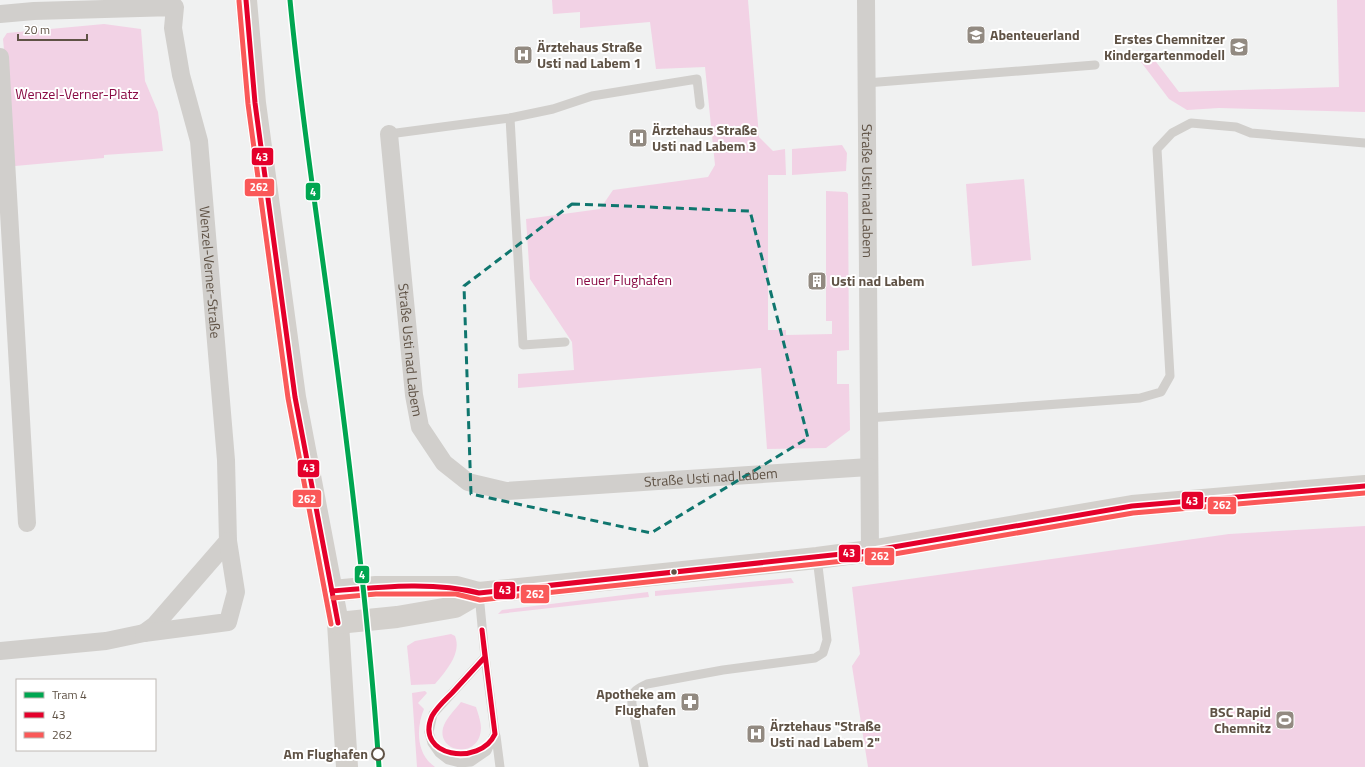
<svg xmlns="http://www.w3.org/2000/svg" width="1365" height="767" viewBox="0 0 1365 767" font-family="'Titillium Web',sans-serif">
<rect width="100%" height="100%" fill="#f0f1f1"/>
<g fill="#f2d2e5">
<polygon points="552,0 748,0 759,137 773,151 785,149 786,175 768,175 768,330 786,330 786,335 832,334 832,321 826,321 826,191 846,192 848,194 849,350 837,351 837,384 849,384 850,430 826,448 767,449 761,368 518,388 518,374 574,370 572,342 530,279 526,219 600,209 613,190 708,177 715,165 705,67 656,69 650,22 580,28 580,12 553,14"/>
<polygon points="1337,0 1365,0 1365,112 1219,108 1187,110 1169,99 1141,62 1142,55 1147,50 1179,92 1339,87"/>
<polygon points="104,24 141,29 145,81 158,112 163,151 104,155 104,158 15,166 3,39 7,33"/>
<polygon points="842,145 847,153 846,171 792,175 792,149"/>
<polygon points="1024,179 1031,260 972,266 966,184"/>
<polygon points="1365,526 1365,767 868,767 852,666 860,654 852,587 1229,534"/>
<polygon points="791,578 794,583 655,596 655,591"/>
<polygon points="648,592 649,597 498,614 502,610"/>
<path d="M451,634L455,636C462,653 446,671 435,684L411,685L407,646L415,641Z"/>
<path d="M425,691L427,693L418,703L424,709C416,728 416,754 435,767H417L412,693Z"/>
<path d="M461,702L476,707C478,713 481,722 481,728C480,760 437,753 443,728C446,718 455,710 461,702Z"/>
</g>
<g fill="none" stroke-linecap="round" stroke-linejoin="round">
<g stroke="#d1cfcc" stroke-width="9">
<polyline points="866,83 1095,65"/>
<polyline points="510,118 523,345 565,342"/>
<polyline points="389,134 510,118 553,109 592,96 697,79 700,105"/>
<polyline points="868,418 1140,398 1161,392 1170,376 1157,149 1172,133 1191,123 1236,127 1251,133 1365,143"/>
<polyline points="479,594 485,657 495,733 487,751 471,762 460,763 448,760 439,753 432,743 429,732 433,714 485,657"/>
<polyline points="496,736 500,767"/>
<path d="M644,767L632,704C631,692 636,689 647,684L723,670L815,658L823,653L827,640L817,558"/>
</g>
<g stroke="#d1cfcc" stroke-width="18">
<path id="s1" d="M866,0L870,551"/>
<path id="s2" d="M0,14L34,11L175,7L173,28L181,75L199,141L226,460L228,541L155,625L144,633L106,641L0,651"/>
<polyline points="0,57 27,523"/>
<path id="s3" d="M389,134L414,395L420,427L444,463L468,482L506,491L869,467"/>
<polyline points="144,633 228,622 236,592 228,541"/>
</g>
<g stroke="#d3d0cc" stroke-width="22">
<polyline points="246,0 255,103 295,397 338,623 347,767"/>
<polyline points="332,591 376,587 457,587 479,593 817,558 870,551 1132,506 1365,486"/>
<polyline points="338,623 397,617 455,607 479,593"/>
</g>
<defs>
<g id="bus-1">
<polyline points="246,0 255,103 295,397 338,623"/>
<path d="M332,591C379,587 434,581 479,593L870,551L1132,506L1365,486"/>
<path d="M482,630L495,734C480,767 414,757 432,716C437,707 445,700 452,693C463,681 474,669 485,657Z"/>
</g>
<g id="bus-2">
<polyline points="239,1 248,104 288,398 331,624"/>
<polyline points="333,598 376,594 456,594 480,600 871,558 1133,513 1365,493"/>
</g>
</defs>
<use href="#bus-1" stroke="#fff" stroke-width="8"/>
<use href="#bus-2" stroke="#fff" stroke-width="8"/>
<use href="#bus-1" stroke="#e4002b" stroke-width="5"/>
<use href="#bus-2" stroke="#fa5858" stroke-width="5"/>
<defs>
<path id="tram-1" d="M290,0C299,95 313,190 326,285C348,445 368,606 379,767"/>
</defs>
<use href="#tram-1" stroke="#fff" stroke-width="8"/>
<use href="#tram-1" stroke="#00a651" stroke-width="5"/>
</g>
<path fill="none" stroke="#0f766e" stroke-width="3" stroke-dasharray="8 5" stroke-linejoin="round" d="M572,204L750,211L808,438L651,533L471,494L464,286Z"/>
<defs>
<symbol id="school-square" viewBox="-11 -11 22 22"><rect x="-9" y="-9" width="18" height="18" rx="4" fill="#928a81" stroke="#fff"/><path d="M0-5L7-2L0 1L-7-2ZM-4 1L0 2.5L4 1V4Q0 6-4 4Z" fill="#fff"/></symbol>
<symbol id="hospital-square" viewBox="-11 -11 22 22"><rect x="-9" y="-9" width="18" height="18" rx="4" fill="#928a81" stroke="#fff"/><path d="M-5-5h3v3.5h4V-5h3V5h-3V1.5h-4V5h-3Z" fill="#fff"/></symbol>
<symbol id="building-square" viewBox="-11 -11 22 22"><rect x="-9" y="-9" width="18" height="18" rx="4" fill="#928a81" stroke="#fff"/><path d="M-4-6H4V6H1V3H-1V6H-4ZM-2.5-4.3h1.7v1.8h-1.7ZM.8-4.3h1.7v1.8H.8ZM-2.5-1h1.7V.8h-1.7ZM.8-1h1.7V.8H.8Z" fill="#fff"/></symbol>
<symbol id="pharmacy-square" viewBox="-11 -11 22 22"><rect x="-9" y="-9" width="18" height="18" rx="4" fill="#928a81" stroke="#fff"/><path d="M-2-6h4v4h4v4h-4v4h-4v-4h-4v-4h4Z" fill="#fff"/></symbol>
<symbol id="stadium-square" viewBox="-11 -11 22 22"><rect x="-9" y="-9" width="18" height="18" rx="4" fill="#928a81" stroke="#fff"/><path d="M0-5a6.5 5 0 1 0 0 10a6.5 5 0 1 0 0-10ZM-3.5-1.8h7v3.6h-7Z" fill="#fff"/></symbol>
</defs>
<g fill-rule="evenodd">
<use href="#school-square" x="965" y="24" width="22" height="22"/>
<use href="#school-square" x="1228" y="36" width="22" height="22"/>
<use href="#hospital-square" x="512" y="44" width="22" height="22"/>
<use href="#hospital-square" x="627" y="127" width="22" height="22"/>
<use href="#building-square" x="806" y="270" width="22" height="22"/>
<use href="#pharmacy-square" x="679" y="691" width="22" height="22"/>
<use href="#stadium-square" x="1274" y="709" width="22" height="22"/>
<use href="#hospital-square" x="745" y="723" width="22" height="22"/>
</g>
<circle fill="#5f5245" stroke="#fff" stroke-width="1.5" cx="674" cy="572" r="3.5"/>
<circle fill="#fff" stroke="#5f5245" stroke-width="2" cx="378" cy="754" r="6"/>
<g text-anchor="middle" stroke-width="4" stroke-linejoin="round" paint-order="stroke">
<g font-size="14" font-weight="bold" fill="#5f5245" stroke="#fff" text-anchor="start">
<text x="990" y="40">Abenteuerland</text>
<text x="1225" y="44" text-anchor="end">Erstes Chemnitzer<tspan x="1225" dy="16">Kindergartenmodell</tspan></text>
<text x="537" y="52">Ärztehaus Straße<tspan x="537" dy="16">Usti nad Labem 1</tspan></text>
<text x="652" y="135">Ärztehaus Straße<tspan x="652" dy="16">Usti nad Labem 3</tspan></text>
<text x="831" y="286">Usti nad Labem</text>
<text x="676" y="699" text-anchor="end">Apotheke am<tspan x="676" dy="16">Flughafen</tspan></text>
<text x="1271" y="717" text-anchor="end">BSC Rapid<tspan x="1271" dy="16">Chemnitz</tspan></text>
<text x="770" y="731">Ärztehaus "Straße<tspan x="770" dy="16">Usti nad Labem 2"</tspan></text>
</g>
<g font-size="14" fill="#8a0c45" stroke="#fff">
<text x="77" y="99">Wenzel-Verner-Platz</text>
<text x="624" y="285">neuer Flughafen</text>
</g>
<g font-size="14" fill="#5f5245" stroke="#fff">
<text dy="5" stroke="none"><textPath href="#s1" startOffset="191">Straße Usti nad Labem</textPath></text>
<text dy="5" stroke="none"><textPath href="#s2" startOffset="444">Wenzel-Verner-Straße</textPath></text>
<text dy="5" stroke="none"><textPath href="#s3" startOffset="217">Straße Usti nad Labem</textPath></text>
<text dy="5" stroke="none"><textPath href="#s3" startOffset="613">Straße Usti nad Labem</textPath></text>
</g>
<g font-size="14" font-weight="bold" fill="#5f5245" stroke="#fff" text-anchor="end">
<text x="368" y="759">Am Flughafen</text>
</g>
</g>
<g stroke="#fff" stroke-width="1.5">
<rect x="251" y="147" width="23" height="19" rx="4" fill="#e4002b"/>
<rect x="244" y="178" width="31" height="19" rx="4" fill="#fa5858"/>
<rect x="305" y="182" width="16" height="19" rx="4" fill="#00a651"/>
<rect x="297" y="459" width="23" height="19" rx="4" fill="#e4002b"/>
<rect x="292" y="489" width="30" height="19" rx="4" fill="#fa5858"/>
<rect x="1181" y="491" width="23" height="19" rx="4" fill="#e4002b"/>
<rect x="1207" y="496" width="30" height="19" rx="4" fill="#fa5858"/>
<rect x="838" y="544" width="23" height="19" rx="4" fill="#e4002b"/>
<rect x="864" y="547" width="31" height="19" rx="4" fill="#fa5858"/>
<rect x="354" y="565" width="16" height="19" rx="4" fill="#00a651"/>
<rect x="493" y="581" width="23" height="19" rx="4" fill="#e4002b"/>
<rect x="520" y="584" width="30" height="20" rx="4" fill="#fa5858"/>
</g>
<g font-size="11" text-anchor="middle" font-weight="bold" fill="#fff">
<text x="262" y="161">43</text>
<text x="259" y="191">262</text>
<text x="313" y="196">4</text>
<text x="309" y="472">43</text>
<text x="307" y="503">262</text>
<text x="1192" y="505">43</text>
<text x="1222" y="509">262</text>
<text x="849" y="557">43</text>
<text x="880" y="560">262</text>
<text x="362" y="579">4</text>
<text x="505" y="594">43</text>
<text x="535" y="598">262</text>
</g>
<rect x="16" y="679" width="140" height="72" fill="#ffffff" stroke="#bfbab5"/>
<rect x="24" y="692" width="20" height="6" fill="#00a651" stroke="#bfbab5"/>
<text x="52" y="699" font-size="12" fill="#5f5245">Tram 4</text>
<rect x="24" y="712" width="20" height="6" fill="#e4002b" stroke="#bfbab5"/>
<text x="52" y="719" font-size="12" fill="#5f5245">43</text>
<rect x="24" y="732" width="20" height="6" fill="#fa5858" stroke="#bfbab5"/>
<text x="52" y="739" font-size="12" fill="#5f5245">262</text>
<path d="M18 34v6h69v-6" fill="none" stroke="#5f5245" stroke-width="2"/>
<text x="24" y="34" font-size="12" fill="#5f5245" stroke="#ffffff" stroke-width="3" paint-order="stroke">20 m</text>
</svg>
